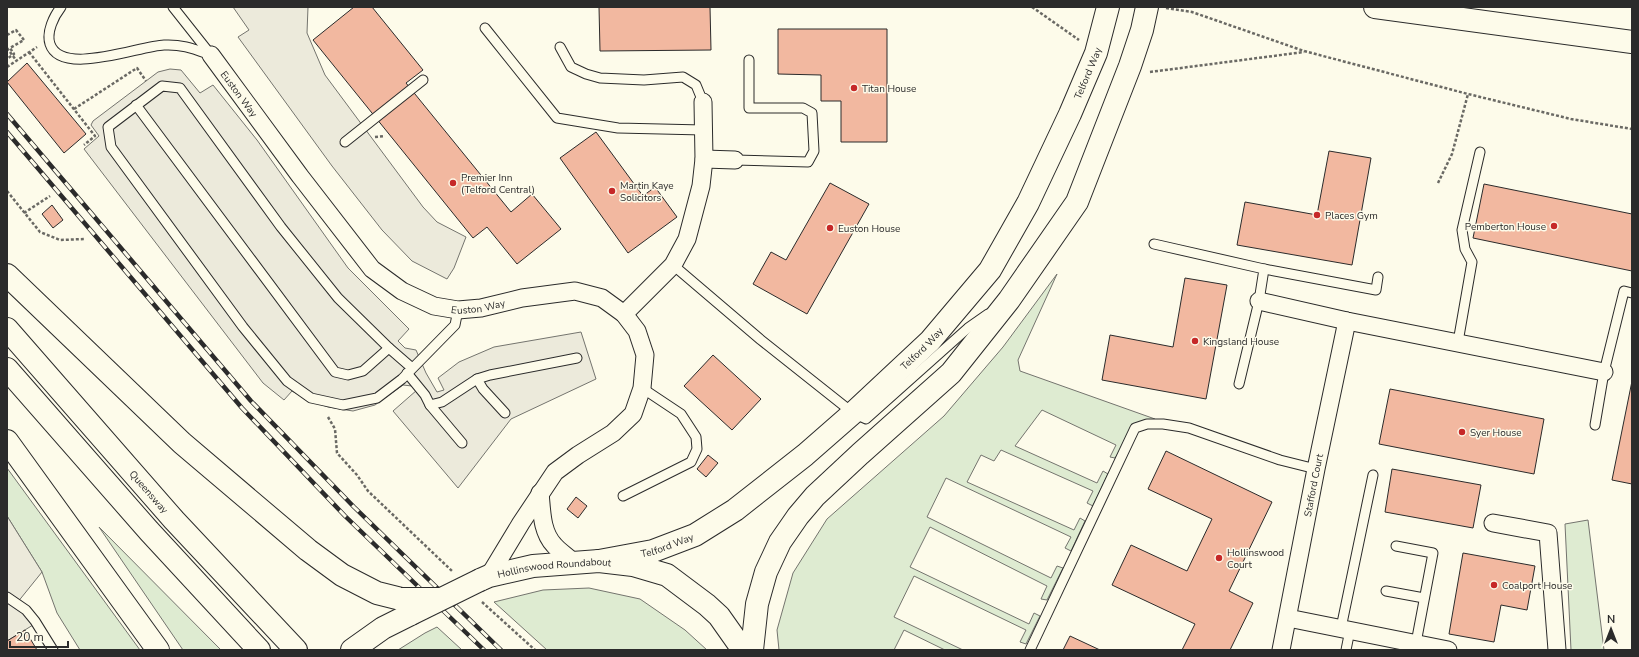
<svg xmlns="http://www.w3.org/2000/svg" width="1639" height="657" viewBox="0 0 1639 657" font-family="'Nunito Sans',sans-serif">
<rect width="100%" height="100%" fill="#fdfbea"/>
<g fill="#deebd1" stroke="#74746e">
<path d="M1057,274L1018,360L1020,371L1155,419L1156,426C1130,431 1129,438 1115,458L1110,457L1116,445L1042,410L1015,446L1097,483L1103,471L1108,474L1093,506L1087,503L1093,491L1001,450L994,461L981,455L967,482L1074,530L1080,518L1085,521L1071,551L1065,548L1071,537L946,478L927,517L1051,578L1057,566L1063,568L1047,600L1041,599L1047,586L930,527L910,567L1029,624L1034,613L1040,616L1026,644L1020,642L1026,630L914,576L894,617L963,650H945L904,630L894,650H779L777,630L793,573L827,519L944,416L1003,347Z"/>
<polygon points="7,468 140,650 80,650 57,613 42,572 7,516"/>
<polygon points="1588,520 1604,650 1571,650 1565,524"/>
<polygon points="99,527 221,650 183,650"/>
<polygon points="589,588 640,599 685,630 707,650 547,650 494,602 543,590"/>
<polygon points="437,627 462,650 398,650 425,633"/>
</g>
<g fill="#eceadb" stroke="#74746e">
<polygon points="233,7 308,7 307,33 325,75 423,207 437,222 466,237 454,268 447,279 412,261 382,230 332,166 238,37 249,30"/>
<polygon points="170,69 181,70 200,93 213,85 257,140 348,268 409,329 398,341 405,348 416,350 426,373 437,392 444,390 438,378 459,362 494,347 581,332 596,379 511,419 458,488 393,411 417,390 412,386 403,385 375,405 353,411 328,407 306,399 292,391 284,400 263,383 84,149 99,136 91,125 93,121 158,72"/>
<polygon points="7,516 42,572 17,603 33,625 7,641"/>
</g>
<g fill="#f2b8a0" stroke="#2b2b2b">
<polygon points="354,7 372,7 423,70 406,83 511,212 532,194 561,229 517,264 487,227 473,238 313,40"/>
<polygon points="599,7 710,7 711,50 600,51"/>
<polygon points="778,29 887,29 887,142 841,142 841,101 821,101 821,75 778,74"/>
<polygon points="27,63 86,134 64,153 7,82"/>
<polygon points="596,132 643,196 655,187 677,217 628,253 560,158"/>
<polygon points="1329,151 1371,158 1352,265 1237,245 1245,202 1317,215"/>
<polygon points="830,183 869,204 807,314 753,284 771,252 786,260"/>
<polygon points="1484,184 1632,214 1632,271 1473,238"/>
<polygon points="52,205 63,220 53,228 42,214"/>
<polygon points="1185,278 1227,285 1206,399 1102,380 1110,335 1173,347"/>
<polygon points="713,355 761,399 732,430 684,386"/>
<polygon points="1632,381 1632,484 1612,480"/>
<polygon points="1390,389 1544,419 1534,474 1379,444"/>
<polygon points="1166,451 1272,502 1229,591 1253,603 1230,650 1182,650 1195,624 1112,585 1131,545 1187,571 1212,519 1148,489"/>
<polygon points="708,455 718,463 706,477 697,469"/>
<polygon points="1392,469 1481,485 1473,528 1385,512"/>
<polygon points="576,497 587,506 578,518 567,509"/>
<polygon points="1463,553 1535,566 1527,610 1501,605 1494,642 1449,634"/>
<polygon points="25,630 37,650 7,650 7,641"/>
<polygon points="1070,636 1100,650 1063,650"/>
</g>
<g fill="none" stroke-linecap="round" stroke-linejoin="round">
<defs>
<g id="lane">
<path d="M61,7C54,16 46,32 50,44C61,77 139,46 164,45C182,44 194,49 211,55"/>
<polyline points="173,7 211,55"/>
<polyline points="485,28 557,118 618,128 703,130"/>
<polyline points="560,47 571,67 586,74 600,78 644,80 683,77 696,85 703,102"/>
<polyline points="136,105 335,372 348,375 363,371 389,348"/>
<polyline points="345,142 423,80"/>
<polyline points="735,160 808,162 814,151 812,113 803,108 749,108 749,60"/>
<polyline points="1154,244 1264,269 1259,301 1239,384"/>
<polyline points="673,265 761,340 853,413 866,419 968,328 988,314"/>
<polyline points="1264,269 1376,290 1378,277"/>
<polyline points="1458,342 1472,262 1465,249 1462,230 1480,152"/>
<polyline points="412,368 389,348 338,298 281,227 180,88 162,86 108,127 111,147 243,327 287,381 311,398 343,405 377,398 402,379 455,325 458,310"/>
<polyline points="407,373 425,395 430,405 442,402 477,379 490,375 577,358"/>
<polyline points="477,379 483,389 505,413"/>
<polyline points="430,405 462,443"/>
<polyline points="1595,425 1604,372 1624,291 1632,293"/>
<polyline points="623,496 691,462 697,449 696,437 681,414 642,388"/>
<polyline points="1396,546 1433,553 1416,643"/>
<polyline points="1386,591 1424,598"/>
<polyline points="7,597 26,610 35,621 53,650"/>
<polyline points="1341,628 1373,475"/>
<polyline points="1030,650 1135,428 1147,424 1163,424 1189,428 1280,460 1316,469"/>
<polyline points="1346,650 1350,630"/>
</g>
<g id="street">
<path id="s1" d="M211,55L300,176L372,269L402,291L434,306L458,310L481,308L522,298L575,291L602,298L624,314L637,331L645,355L642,388L633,414L613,433L578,455L555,472L521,523L489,576"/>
<polyline points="704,159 735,160"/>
<polyline points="1259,301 1347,321 1604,372"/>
<polyline points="624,314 673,265 687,239 701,186 704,159 703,102"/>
<path d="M540,493C542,510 541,531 554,545C559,551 567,556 573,562"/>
<polyline points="1493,523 1548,533 1557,650"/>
<polyline points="1288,618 1448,650"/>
<path id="s2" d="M1281,650L1316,469L1347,321"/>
</g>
<g id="primary">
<path id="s3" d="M599,561L653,551L695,535L735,510L805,455L853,413L930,341L990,270L1028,203L1070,114L1096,53L1108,7"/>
<path id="s4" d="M480,580L489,576L533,566L599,561L633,565L667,575L707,605L719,616L743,650"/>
<polyline points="352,650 383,628 411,614"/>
<polyline points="752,650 757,604 766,572 780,542 798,516 815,496 860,454 951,373 1009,300 1077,202 1130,66 1142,30 1147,7"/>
</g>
<g id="highway">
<polyline points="1375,7 1632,42"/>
<polyline points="7,275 182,443 308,550 342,575 377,593 401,599"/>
<path id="s5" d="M7,329L174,520L296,650"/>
<polyline points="7,369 149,531 259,650"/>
<polyline points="7,441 158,650"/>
</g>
</defs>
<use href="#lane" stroke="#2b2b2b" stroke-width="11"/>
<use href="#street" stroke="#2b2b2b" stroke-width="19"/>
<use href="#primary" stroke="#2b2b2b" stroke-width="24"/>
<use href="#highway" stroke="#2b2b2b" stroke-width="24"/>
<g stroke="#6a6964" stroke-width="2.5" stroke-dasharray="3 2" stroke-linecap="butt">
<polyline points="1032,7 1079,40"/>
<polyline points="1166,8 1192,12 1304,51 1468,94 1571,119 1632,129"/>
<polyline points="7,48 16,60"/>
<polyline points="29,52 95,136 84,145"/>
<polyline points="7,67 37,47"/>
<polyline points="1150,72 1304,52"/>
<polyline points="74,109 137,68 146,81"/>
<polyline points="375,137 385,136"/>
<polyline points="1438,183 1452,154 1468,94"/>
<polyline points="7,191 40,232 60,240 85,239"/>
<polyline points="24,213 50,196"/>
<polyline points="328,417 335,429 337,453 357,475 368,491 452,571"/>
<polyline points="482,602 535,650"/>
</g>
<use href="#lane" stroke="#fdfbea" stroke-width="9"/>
<use href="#street" stroke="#fdfbea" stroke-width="17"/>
<use href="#primary" stroke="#fdfbea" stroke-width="22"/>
<use href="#highway" stroke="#fdfbea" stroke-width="22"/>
<defs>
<g id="rail">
<polyline points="7,114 251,401 354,507 501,650"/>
<polyline points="7,132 242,408 345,516 484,650"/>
</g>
</defs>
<use href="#rail" stroke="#2b2b2b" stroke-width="4.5"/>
<use href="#rail" stroke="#fdfbea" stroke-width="3" stroke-dasharray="9" stroke-linecap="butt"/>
<defs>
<polyline id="primary-bridge" points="411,614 480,580"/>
<polyline id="highway-bridge" points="401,599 439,599"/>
</defs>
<use href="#primary-bridge" stroke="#2b2b2b" stroke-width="24" stroke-linecap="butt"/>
<use href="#highway-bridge" stroke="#2b2b2b" stroke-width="24" stroke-linecap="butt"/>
<polyline stroke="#6a6964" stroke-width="2.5" stroke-dasharray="3 2" stroke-linecap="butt" points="7,35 16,30 24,40 10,48 14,54 7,59"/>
<use href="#primary-bridge" stroke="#fdfbea" stroke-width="22"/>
<use href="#highway-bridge" stroke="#fdfbea" stroke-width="22"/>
</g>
<g fill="#c62828" stroke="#fdfbea" stroke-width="1.5">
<circle cx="854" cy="88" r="4"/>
<circle cx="453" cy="183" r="4"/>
<circle cx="612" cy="191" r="4"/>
<circle cx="1317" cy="215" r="4"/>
<circle cx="1554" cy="226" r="4"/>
<circle cx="830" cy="228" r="4"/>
<circle cx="1195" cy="341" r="4"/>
<circle cx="1462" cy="432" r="4"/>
<circle cx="1219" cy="558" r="4"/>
<circle cx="1494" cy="585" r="4"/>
</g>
<g text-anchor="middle" stroke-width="3" stroke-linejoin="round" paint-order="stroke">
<g font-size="10" fill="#2b2b2b" stroke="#fdfbea">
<text dy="4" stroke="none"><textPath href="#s3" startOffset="718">Telford Way</textPath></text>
<text dy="4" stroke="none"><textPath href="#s1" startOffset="48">Euston Way</textPath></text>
<text dy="4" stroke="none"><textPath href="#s1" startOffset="385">Euston Way</textPath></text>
<text dy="4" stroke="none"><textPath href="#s3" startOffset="394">Telford Way</textPath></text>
<text dy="4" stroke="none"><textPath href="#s2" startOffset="168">Stafford Court</textPath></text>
<text dy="4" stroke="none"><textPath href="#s5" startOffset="216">Queensway</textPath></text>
<text dy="4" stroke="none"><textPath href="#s3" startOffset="70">Telford Way</textPath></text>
<text dy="4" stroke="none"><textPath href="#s4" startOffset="76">Hollinswood Roundabout</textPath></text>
</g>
<g font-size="10" fill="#2b2b2b" stroke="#fdfbea" text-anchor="start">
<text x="862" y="92">Titan House</text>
<text x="461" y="181">Premier Inn<tspan x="461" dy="12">(Telford Central)</tspan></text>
<text x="620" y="189">Martin Kaye<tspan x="620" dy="12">Solicitors</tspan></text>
<text x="1325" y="219">Places Gym</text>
<text x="1546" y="230" text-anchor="end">Pemberton House</text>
<text x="838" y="232">Euston House</text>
<text x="1203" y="345">Kingsland House</text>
<text x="1470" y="436">Syer House</text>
<text x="1227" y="556">Hollinswood<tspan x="1227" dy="12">Court</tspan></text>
<text x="1502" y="589">Coalport House</text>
</g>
</g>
<rect width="1639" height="657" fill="none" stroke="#2b2b2b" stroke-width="16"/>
<g transform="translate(1611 629)" stroke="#fdfbea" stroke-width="3" paint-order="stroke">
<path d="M0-3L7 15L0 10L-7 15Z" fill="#2b2b2b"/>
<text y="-6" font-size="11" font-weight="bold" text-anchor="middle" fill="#2b2b2b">N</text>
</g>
<path d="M10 641v6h58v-6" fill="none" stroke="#2b2b2b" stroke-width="2"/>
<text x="16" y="641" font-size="12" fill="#2b2b2b" stroke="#fdfbea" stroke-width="3" paint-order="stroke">20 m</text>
</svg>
